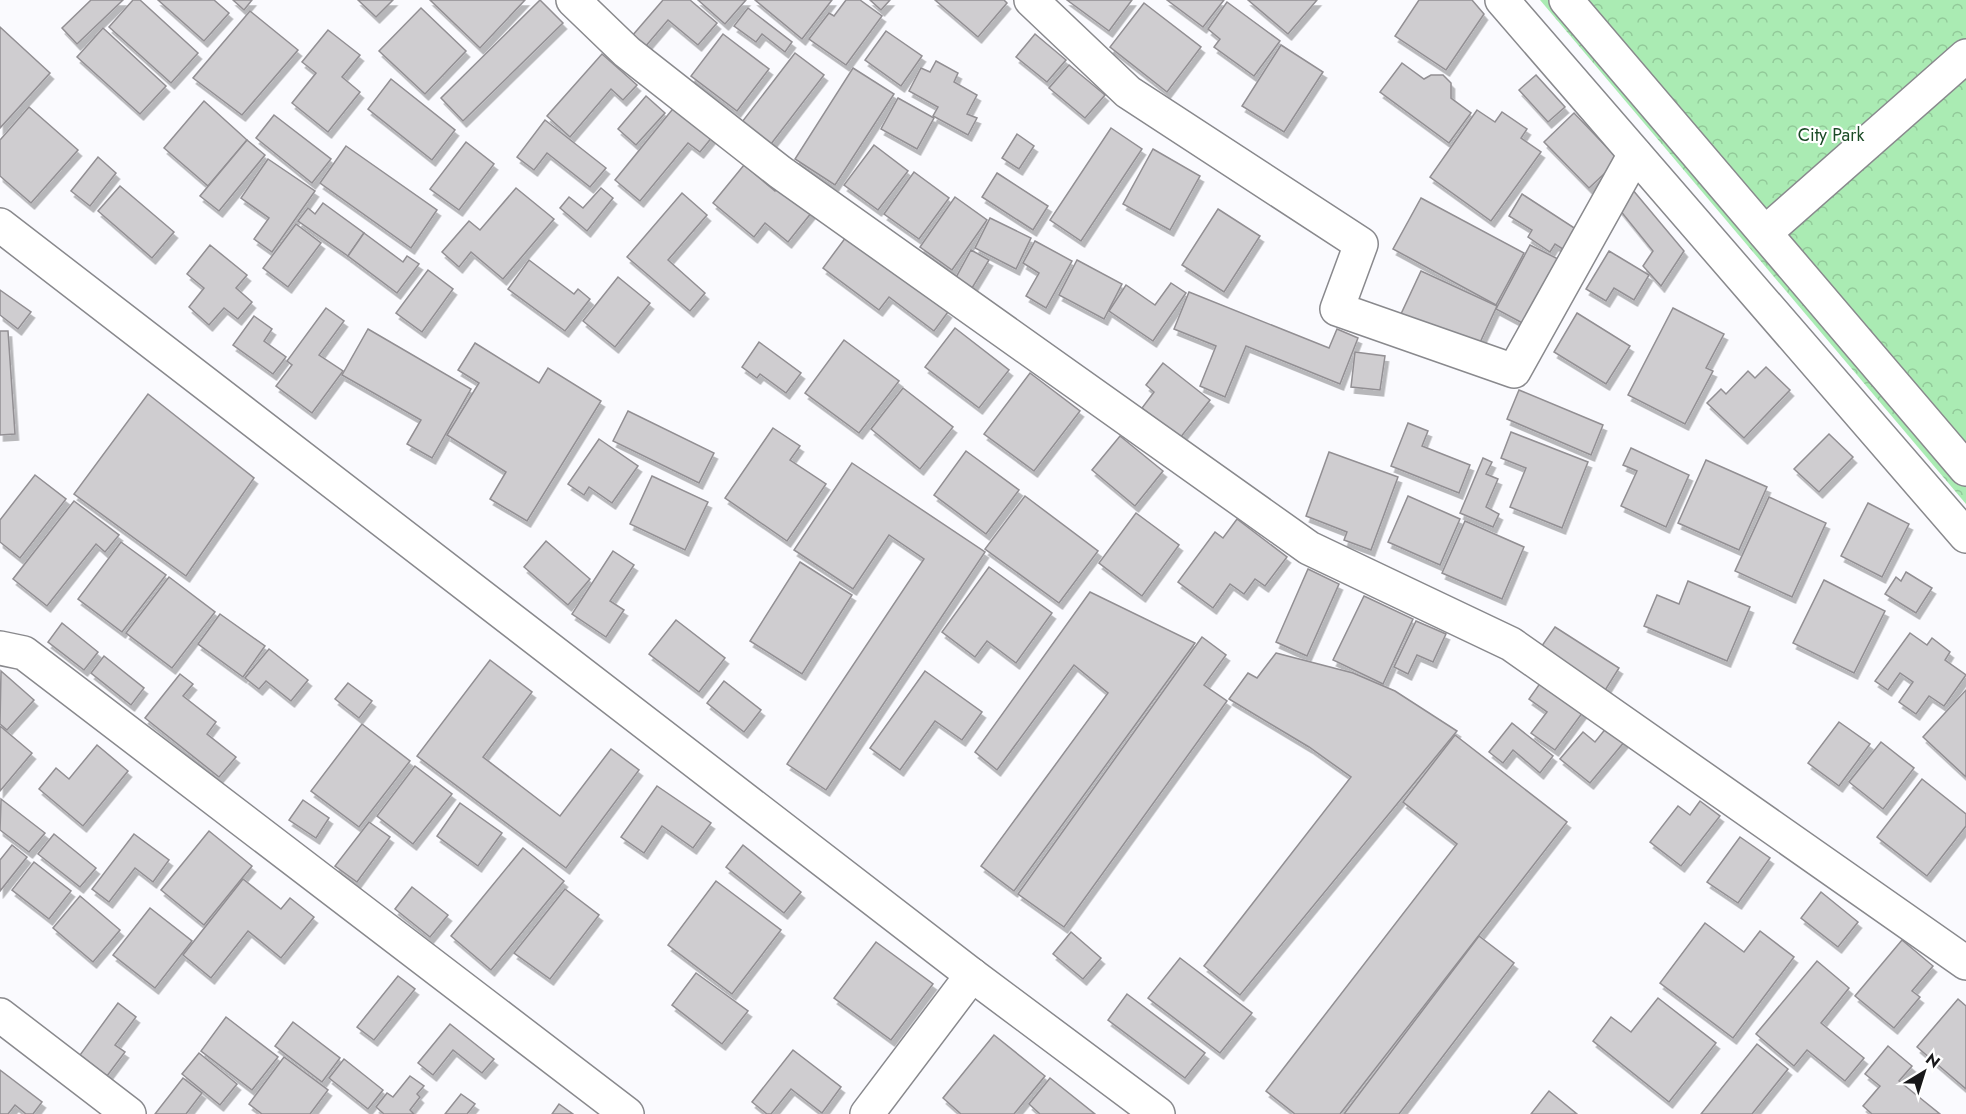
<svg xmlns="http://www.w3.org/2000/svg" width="1966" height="1114" viewBox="0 0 1966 1114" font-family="Jost,sans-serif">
<defs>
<pattern id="forest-crowns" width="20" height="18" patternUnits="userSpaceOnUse" patternTransform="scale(1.5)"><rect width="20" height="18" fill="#aaebb3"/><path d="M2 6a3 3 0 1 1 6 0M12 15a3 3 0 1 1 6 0" fill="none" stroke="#92c999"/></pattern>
<filter id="shadow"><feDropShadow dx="3.5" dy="6" stdDeviation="0" flood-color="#0004"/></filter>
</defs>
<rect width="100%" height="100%" fill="#fafafe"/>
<polygon fill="url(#forest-crowns)" points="1540,0 1966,0 1966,504"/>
<g fill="#cfcdd0" stroke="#928f93" stroke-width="1.5" filter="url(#shadow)">
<polygon points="91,0 123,0 77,44 62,28"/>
<polygon points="133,0 140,0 198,53 171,83 109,27"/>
<polygon points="158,0 214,0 229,13 204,41"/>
<polygon points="233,0 252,0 244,10"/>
<polygon points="358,0 393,0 376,17"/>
<polygon points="430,0 525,0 480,48"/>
<polygon points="540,0 563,23 463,121 441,98"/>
<polygon points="663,0 690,0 717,23 698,45 668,20 645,47 632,36"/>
<polygon points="698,0 746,0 725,24"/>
<polygon points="755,0 832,0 802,39"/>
<polygon points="846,0 860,0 882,16 846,65 809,39 829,13 834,16"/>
<polygon points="870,0 890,0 881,10"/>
<polygon points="935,0 1004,0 1007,3 978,37"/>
<polygon points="1067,0 1132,0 1109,31"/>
<polygon points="1167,0 1224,0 1203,27"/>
<polygon points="1248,0 1317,0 1288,34"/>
<polygon points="1419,0 1472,0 1484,14 1446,70 1395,36"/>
<polygon points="1227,2 1280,41 1254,76 1214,47 1220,39 1208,29"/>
<polygon points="1144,3 1201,47 1167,92 1110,47"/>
<polygon points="421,8 466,51 425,94 379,51"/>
<polygon points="748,8 792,42 785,52 762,34 756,42 734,26"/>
<polygon points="250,11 298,50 242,115 193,78"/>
<polygon points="0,27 50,73 0,128"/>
<polygon points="103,28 166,86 140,114 77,57"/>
<polygon points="328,30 360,55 342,77 360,92 328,132 292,103 316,73 302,62"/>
<polygon points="886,31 922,56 901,86 865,60"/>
<polygon points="723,34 769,69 737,111 691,76"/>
<polygon points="1035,34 1066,60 1047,82 1016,57"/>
<polygon points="1281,45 1323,72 1284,132 1242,106"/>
<polygon points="795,53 824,75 771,144 742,122"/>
<polygon points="602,54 637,85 623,100 611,89 570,137 547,116"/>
<polygon points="936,61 958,73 954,82 977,95 967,114 977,118 968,135 933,116 938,107 909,91 921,68 930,72"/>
<polygon points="1402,63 1424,79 1431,75 1443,75 1451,83 1451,98 1471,113 1449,143 1380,92"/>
<polygon points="1069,65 1105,95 1085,118 1049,88"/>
<polygon points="853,68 894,94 835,185 795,159"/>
<polygon points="1536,75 1565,107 1548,122 1519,90"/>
<polygon points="391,79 455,130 432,160 368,109"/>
<polygon points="646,96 665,113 636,145 618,129"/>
<polygon points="898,98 934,118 917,149 881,129"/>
<polygon points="204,101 247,140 208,186 164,148"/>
<polygon points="676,105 713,136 700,152 688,143 640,201 615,180"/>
<polygon points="29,107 78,150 31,203 0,176 0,140"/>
<polygon points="1477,110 1495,122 1502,112 1527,129 1521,138 1541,152 1491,221 1430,177"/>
<polygon points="1574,113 1619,160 1589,188 1544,142"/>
<polygon points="274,115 331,159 312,183 256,138"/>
<polygon points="545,120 606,168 590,187 547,153 534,170 517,157"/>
<polygon points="1111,128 1142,149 1081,241 1050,220"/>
<polygon points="1017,134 1034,146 1019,169 1002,158"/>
<polygon points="247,140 265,155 219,211 200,196"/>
<polygon points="466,142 494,164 459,210 430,189"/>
<polygon points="874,145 908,171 878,210 844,185"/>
<polygon points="346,146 437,210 411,248 320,183"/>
<polygon points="1153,149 1200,176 1170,230 1123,204"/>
<polygon points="98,157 116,173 90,206 71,191"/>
<polygon points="268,159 315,191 272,252 254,239 269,218 241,198"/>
<polygon points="744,165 775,191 780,186 812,212 788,242 765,223 754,237 713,203"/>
<polygon points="914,172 949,198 919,239 884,214"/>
<polygon points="997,173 1048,206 1033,230 982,197"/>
<polygon points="120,186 174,232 152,258 98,211"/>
<polygon points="516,188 554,219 503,279 471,252 459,267 442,252 469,221 480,230"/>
<polygon points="601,188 613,198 587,231 560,208 569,197 583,208"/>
<polygon points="1632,189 1684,251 1661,286 1643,266 1653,251 1619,209"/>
<polygon points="682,193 707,215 668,260 705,293 690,311 627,257"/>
<polygon points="1522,194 1582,233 1569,253 1555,244 1550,252 1528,237 1532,230 1509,216"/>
<polygon points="955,197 987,220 952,270 920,247"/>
<polygon points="1421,198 1524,253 1496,305 1393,249"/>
<polygon points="323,203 364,233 348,256 298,221 308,208 315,214"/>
<polygon points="1218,209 1260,236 1224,292 1182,265"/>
<polygon points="990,218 1031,238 1016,269 975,248"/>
<polygon points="296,224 321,243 288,287 263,268"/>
<polygon points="364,233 403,262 407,256 419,264 397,293 348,256"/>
<polygon points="846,237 948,312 934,331 889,297 879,310 823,268"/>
<polygon points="1035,241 1072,261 1046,308 1026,296 1039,273 1023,263"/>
<polygon points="210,245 247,275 236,288 252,302 238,319 224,308 209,325 189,307 204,288 187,274"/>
<polygon points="1530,245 1566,263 1532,328 1496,309"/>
<polygon points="971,250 989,260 969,293 953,283"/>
<polygon points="1609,251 1649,275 1634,300 1614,288 1606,301 1586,289"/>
<polygon points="529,260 574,294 578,289 590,299 565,331 508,289"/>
<polygon points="1077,260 1122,284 1104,319 1059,295"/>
<polygon points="428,270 453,289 422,332 396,313"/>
<polygon points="1421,271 1497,306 1477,349 1401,314"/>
<polygon points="618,277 650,303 615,347 583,321"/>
<polygon points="1171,283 1186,293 1153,341 1109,311 1126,285 1155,305"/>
<polygon points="0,290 31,312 18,329 0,315"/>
<polygon points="1189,292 1329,348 1337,329 1358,338 1340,384 1246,346 1225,397 1200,386 1216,346 1174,329"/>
<polygon points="326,308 344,321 319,355 343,371 312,413 276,386 292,365 287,361"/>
<polygon points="1673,308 1724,334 1706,368 1713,371 1685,424 1628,395"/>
<polygon points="1577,313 1630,346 1606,384 1554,352"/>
<polygon points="254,316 272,329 264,341 286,357 273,374 233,345"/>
<polygon points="955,328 1009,370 979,408 925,367"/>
<polygon points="368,329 471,389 432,458 407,444 421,420 342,375"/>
<polygon points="0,331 8,331 15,434 0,435"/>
<polygon points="844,340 899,381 859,433 805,393"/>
<polygon points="759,342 801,373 786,393 760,374 757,378 742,367"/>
<polygon points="475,343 539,383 548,368 601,401 527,521 490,499 506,472 447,435 479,383 458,370"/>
<polygon points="1355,352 1385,356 1380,390 1351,387"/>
<polygon points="1163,363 1210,400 1180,438 1142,408 1154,392 1146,385"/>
<polygon points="1766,367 1790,390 1744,438 1707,403 1721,389 1726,394 1748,371 1755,378"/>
<polygon points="1030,373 1080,411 1034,471 984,434"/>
<polygon points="903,388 953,427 920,469 871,429"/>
<polygon points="1519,390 1603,425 1591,455 1507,419"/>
<polygon points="148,394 254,478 186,576 74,494"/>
<polygon points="628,411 714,453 699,483 613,441"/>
<polygon points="1408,423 1428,431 1422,446 1470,465 1459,493 1391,466"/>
<polygon points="773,428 800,446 790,460 826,484 787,541 725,498"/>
<polygon points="1511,432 1588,462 1562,528 1510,507 1526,468 1501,458"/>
<polygon points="1829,434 1853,457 1819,492 1794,469"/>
<polygon points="1120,436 1163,471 1135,506 1092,470"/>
<polygon points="599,439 638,466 612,503 589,487 584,495 568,484"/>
<polygon points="1631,448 1689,475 1666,527 1621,506 1637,471 1623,465"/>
<polygon points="966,451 1019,490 986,534 934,495"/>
<polygon points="1329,452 1398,477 1371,550 1344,540 1347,532 1306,516"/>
<polygon points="1483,458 1492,462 1486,474 1498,479 1486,507 1499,514 1493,527 1460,513"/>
<polygon points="1706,460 1767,487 1739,550 1678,523"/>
<polygon points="852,463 985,552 826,790 787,764 924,559 889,535 853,589 794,550"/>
<polygon points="35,475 66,499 20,558 0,542 0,520"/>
<polygon points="652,476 708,502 685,550 630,524"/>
<polygon points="1025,496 1098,551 1059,603 985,549"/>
<polygon points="1408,496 1460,519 1440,565 1388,542"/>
<polygon points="1769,497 1826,523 1792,597 1735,571"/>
<polygon points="74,501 119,535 105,552 96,544 47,606 13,579"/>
<polygon points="1868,503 1909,524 1882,577 1841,556"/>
<polygon points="1136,513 1179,545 1142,596 1099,563"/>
<polygon points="1237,519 1287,557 1265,586 1255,579 1244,594 1230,584 1213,608 1178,582 1215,532 1223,538"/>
<polygon points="1465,521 1524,547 1502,599 1442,573"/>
<polygon points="546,541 590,579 568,605 524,567"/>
<polygon points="121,542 166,575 122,632 78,599"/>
<polygon points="613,551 634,565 610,601 624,610 606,637 572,614"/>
<polygon points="800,562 852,595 802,674 750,641"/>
<polygon points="989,567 1052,613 1016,663 987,641 975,657 942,632"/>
<polygon points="1308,569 1339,584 1307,656 1276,642"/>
<polygon points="1906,572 1932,588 1916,613 1885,594 1896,577 1901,581"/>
<polygon points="169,577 215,612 172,668 126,633"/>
<polygon points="1824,580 1885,611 1854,673 1793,643"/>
<polygon points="1688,581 1750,607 1727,661 1644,626 1657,595 1679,604"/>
<polygon points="1090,592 1195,643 1014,891 981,866 1108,693 1074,665 997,770 975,752"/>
<polygon points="1364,596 1413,619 1383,684 1333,660"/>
<polygon points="220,614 265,646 243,677 198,644"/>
<polygon points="676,620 725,658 699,692 649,654"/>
<polygon points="1416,621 1446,634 1433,662 1417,655 1408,674 1394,667"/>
<polygon points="62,623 98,652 84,670 48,642"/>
<polygon points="1555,627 1619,668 1604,692 1539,650"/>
<polygon points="1910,633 1927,645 1932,638 1950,652 1945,660 1966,675 1944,706 1929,696 1916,714 1899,702 1913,682 1900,673 1888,690 1875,681"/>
<polygon points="1202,637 1226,655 1204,685 1227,701 1064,927 1018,894"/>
<polygon points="269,649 308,680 291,701 266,681 259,689 245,678"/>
<polygon points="1276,653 1353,673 1395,691 1457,731 1240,995 1204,966 1351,777 1309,747 1229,699 1248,673 1257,678"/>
<polygon points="104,656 144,688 131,705 91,673"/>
<polygon points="490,660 532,692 483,757 560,816 611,749 639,770 566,868 417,756"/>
<polygon points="1,671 34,700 7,730 0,724"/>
<polygon points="925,671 982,712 962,740 935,721 900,770 870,748"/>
<polygon points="180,674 193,684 183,696 216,722 207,734 236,757 219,777 145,718"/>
<polygon points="724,681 761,710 744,732 707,703"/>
<polygon points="1541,682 1583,712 1555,750 1531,733 1547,712 1529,699"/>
<polygon points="348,683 372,701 359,718 335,699"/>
<polygon points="1966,690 1966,777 1923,737"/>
<polygon points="1839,722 1870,744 1839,786 1808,763"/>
<polygon points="1512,723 1553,756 1540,773 1513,750 1503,763 1489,752"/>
<polygon points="362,724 410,761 359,827 311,791"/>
<polygon points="0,726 32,753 0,791"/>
<polygon points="1607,727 1625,741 1590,783 1560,759 1583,732 1595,742"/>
<polygon points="1455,735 1567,822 1340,1114 1295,1114 1266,1091 1457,844 1403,802"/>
<polygon points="1881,742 1914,768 1883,809 1849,782"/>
<polygon points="97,745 128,771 83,826 39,789 56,768 69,779"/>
<polygon points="415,766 452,794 413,844 377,816"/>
<polygon points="1922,779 1966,814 1966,826 1927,876 1877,837"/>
<polygon points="657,786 711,823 693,848 662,826 644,853 621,837"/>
<polygon points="1,799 45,833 29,852 0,830"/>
<polygon points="303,800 329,818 316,838 289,820"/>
<polygon points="1700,801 1720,816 1681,866 1650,842 1678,806 1690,815"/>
<polygon points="460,803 502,833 478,866 437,836"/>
<polygon points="369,822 390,837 357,882 335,866"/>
<polygon points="209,831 252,866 204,925 161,890"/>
<polygon points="54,834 96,868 80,887 38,854"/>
<polygon points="134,834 169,860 153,882 135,868 109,902 92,889"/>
<polygon points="1740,837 1770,858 1738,903 1707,882"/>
<polygon points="12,845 27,857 0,891 0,860"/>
<polygon points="743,845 801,892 784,913 726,867"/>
<polygon points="523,848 564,881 491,970 451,936"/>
<polygon points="34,862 71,891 49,919 12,890"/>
<polygon points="243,879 281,909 290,898 314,917 281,958 248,931 211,978 183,955"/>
<polygon points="716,881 781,930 732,994 668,945"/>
<polygon points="412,887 448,915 430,937 395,909"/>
<polygon points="565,889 599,915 550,979 514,953"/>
<polygon points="1821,892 1858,922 1838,947 1801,918"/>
<polygon points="80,896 120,930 93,962 53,928"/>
<polygon points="150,908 192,941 155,988 113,955"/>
<polygon points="1705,923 1744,952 1760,931 1794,957 1733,1038 1660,983"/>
<polygon points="1071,932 1101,958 1083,979 1053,954"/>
<polygon points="1479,936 1514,963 1399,1114 1344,1114"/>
<polygon points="1902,940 1933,966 1912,991 1920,997 1894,1028 1855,996"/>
<polygon points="876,942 933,984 891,1040 834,998"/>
<polygon points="1180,958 1252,1013 1220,1053 1148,998"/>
<polygon points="1817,961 1849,988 1821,1023 1864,1058 1845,1081 1807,1050 1794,1066 1756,1034"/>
<polygon points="696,973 748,1011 722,1044 672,1005"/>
<polygon points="398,976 415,989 374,1040 357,1027"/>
<polygon points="1127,994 1205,1053 1185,1078 1108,1020"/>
<polygon points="1658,998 1716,1043 1669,1102 1593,1041 1611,1017 1631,1032"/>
<polygon points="1958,999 1966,1006 1966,1089 1917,1047"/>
<polygon points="118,1003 136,1017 115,1045 125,1052 107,1076 80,1055"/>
<polygon points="226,1017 278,1057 252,1090 201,1051"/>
<polygon points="293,1022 340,1058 322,1082 275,1046"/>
<polygon points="450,1024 494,1059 482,1073 453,1050 433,1075 418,1063"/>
<polygon points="994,1035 1045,1076 1014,1114 961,1114 943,1098"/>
<polygon points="1757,1044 1788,1069 1752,1114 1701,1114"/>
<polygon points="1888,1046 1912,1066 1899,1081 1940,1114 1872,1114 1863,1106 1880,1086 1865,1074"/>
<polygon points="793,1050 841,1087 822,1113 791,1089 771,1114 767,1114 752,1102"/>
<polygon points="199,1053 237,1084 220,1105 182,1074"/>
<polygon points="284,1057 328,1090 310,1114 262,1114 249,1104"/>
<polygon points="344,1059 383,1090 368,1109 329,1078"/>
<polygon points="0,1070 42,1102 33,1114 26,1114 15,1105 8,1114 0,1114"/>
<polygon points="410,1076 424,1086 417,1094 420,1097 410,1110 414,1114 384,1114 376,1107 387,1093 393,1097"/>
<polygon points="183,1078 202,1093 186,1114 155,1114"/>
<polygon points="1050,1078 1095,1114 1040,1114 1029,1104"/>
<polygon points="1549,1091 1577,1114 1531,1114"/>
<polygon points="461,1094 475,1104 467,1114 445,1114"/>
<polygon points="559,1104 573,1114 552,1114"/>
</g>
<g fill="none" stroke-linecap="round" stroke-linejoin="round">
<defs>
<g id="minor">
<polyline points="573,0 627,52 780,172 1309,548 1511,644 1966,963"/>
<polyline points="1031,0 1128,92 1361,244 1337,309 1514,371 1635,154"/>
<polyline points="1502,0 1966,536"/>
<polyline points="1566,0 1966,469"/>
<polyline points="0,225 972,975 1158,1114"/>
<polyline points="1765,233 1966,56"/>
<polyline points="0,648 24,653 627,1114"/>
<polyline points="0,1015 129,1114"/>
<polyline points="867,1114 972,975"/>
</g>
</defs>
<use href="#minor" stroke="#89898d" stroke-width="36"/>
<use href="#minor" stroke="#fff" stroke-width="33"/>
</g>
<g text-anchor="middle" stroke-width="4.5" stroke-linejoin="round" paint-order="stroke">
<g font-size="18" fill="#1b4b26" stroke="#fff">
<text x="1831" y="141">City Park</text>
</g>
</g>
<g transform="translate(1924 1072) rotate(38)" stroke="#ffffff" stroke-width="4.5" paint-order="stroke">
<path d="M0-4.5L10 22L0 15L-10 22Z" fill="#18181a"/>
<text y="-9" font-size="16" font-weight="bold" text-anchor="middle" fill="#18181a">N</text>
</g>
</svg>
